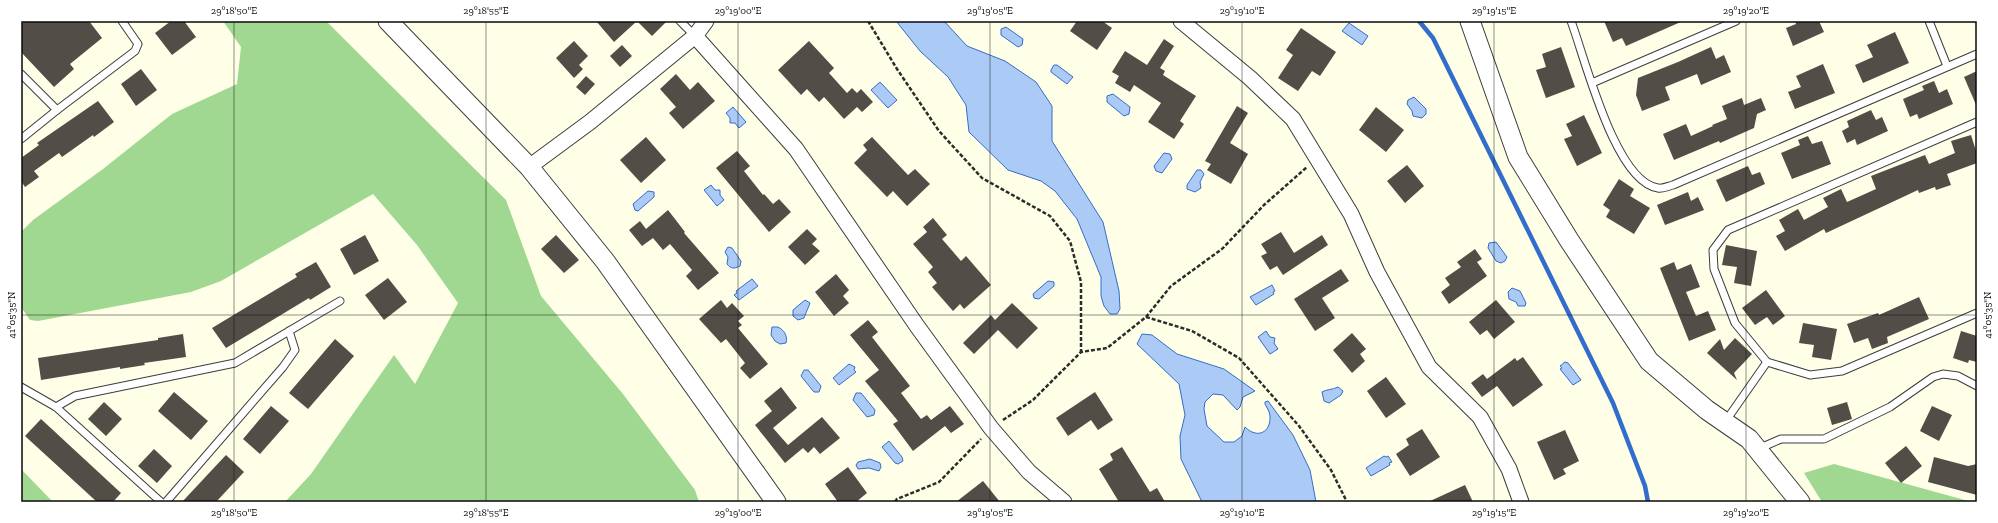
<svg xmlns="http://www.w3.org/2000/svg" width="1998" height="523" viewBox="0 0 1998 523" font-family="'Zilla Slab',serif">
<rect width="100%" height="100%" fill="#feffe6"/>
<g fill="#a1d891">
<polygon points="223,21 326,21 506,200 541,296 623,394 695,490 699,502 285,502 311,474 394,355 415,384 458,303 417,245 373,194 221,281 191,292 38,321 30,320 21,307 21,232 33,220 103,169 172,114 237,84 241,47"/>
<polygon points="1834,464 1972,502 1822,502 1804,473"/>
<polygon points="21,469 53,502 21,502"/>
</g>
<g fill="#abcaf6" stroke="#336dcc">
<polygon points="896,21 944,21 967,46 1005,61 1036,82 1052,106 1052,141 1103,222 1119,291 1120,309 1117,314 1110,314 1104,306 1101,296 1101,277 1077,219 1055,191 1041,181 1008,170 969,132 966,105 948,77 920,51"/>
<polygon points="1349,23 1368,36 1362,45 1342,31"/>
<polygon points="1006,27 1023,39 1022,45 1018,47 1001,35 1001,29"/>
<polygon points="1054,65 1057,65 1073,77 1067,84 1051,72 1051,70"/>
<polygon points="880,82 897,100 888,108 871,90"/>
<polygon points="1113,94 1130,107 1129,114 1124,116 1107,102 1107,96"/>
<polygon points="1414,97 1426,109 1426,114 1422,118 1413,116 1412,111 1407,104 1408,100"/>
<polygon points="733,107 746,122 739,128 735,123 730,123 730,118 726,113"/>
<polygon points="1164,153 1170,154 1172,159 1162,173 1156,171 1154,166"/>
<polygon points="1197,170 1201,170 1204,174 1200,182 1201,188 1195,192 1187,189 1187,185"/>
<polygon points="711,185 715,190 720,190 720,195 724,200 717,206 704,190"/>
<polygon points="648,191 654,192 654,197 638,211 635,210 633,204"/>
<polygon points="1496,242 1507,257 1505,261 1501,263 1496,261 1488,248 1489,243"/>
<path d="M728,247L732,248L741,261L740,266C734,269 731,269 727,264L728,257L725,252Z"/>
<polygon points="752,279 758,286 739,300 734,295 737,293 736,291"/>
<polygon points="1048,281 1054,282 1054,286 1039,299 1034,298 1033,294"/>
<polygon points="1272,285 1275,291 1273,292 1274,294 1256,305 1250,297"/>
<polygon points="1512,288 1520,291 1526,303 1525,306 1518,306 1516,302 1509,299 1508,292"/>
<path d="M805,300L810,303C809,306 805,315 804,318L798,320L793,316V310Z"/>
<path d="M772,327H778C784,330 788,336 786,343L780,344L775,341L771,335Z"/>
<polygon points="1266,331 1270,337 1275,338 1274,343 1278,349 1270,354 1258,337"/>
<path d="M1142,334L1152,335L1177,354L1224,369L1255,391L1243,397L1240,407L1237,410L1223,395L1213,394L1205,402L1204,409L1207,426L1224,442H1234L1242,436L1245,427C1257,439 1271,433 1270,416C1270,412 1267,408 1265,404V402L1268,401L1293,435L1310,470L1316,502H1202L1181,459L1180,436L1185,415L1179,384L1137,344Z"/>
<polygon points="1565,362 1568,363 1581,380 1573,385 1560,369 1562,368 1560,366"/>
<polygon points="849,364 855,367 854,370 856,372 839,385 833,378"/>
<polygon points="804,370 808,370 821,386 819,392 814,392 801,376"/>
<path d="M1338,387L1343,391L1341,395L1329,403L1324,401L1322,392C1327,389 1332,390 1338,387Z"/>
<polygon points="856,393 861,393 875,410 874,415 867,417 853,400"/>
<polygon points="889,441 902,457 903,461 898,464 895,463 882,447"/>
<polygon points="1384,456 1386,457 1388,456 1392,462 1389,463 1390,465 1371,476 1366,468"/>
<polygon points="870,459 880,463 881,467 879,471 869,468 858,469 856,465 858,462"/>
</g>
<g fill="none" stroke-linecap="round" stroke-linejoin="round">
<polyline stroke="#336dcc" stroke-width="4.5" points="1419,21 1433,38 1613,403 1645,486 1648,502"/>
</g>
<g fill="#524d46">
<polygon points="25,21 89,21 102,38 70,64 74,69 54,87 21,52 21,24"/>
<polygon points="171,21 184,21 196,37 172,55 155,33"/>
<polygon points="596,21 667,21 652,36 637,21 614,42"/>
<polygon points="1077,21 1102,21 1112,28 1097,50 1070,31"/>
<polygon points="1604,21 1683,21 1626,46 1622,38 1613,42"/>
<polygon points="1795,21 1819,21 1824,32 1793,46 1786,28 1796,24"/>
<polygon points="1301,28 1336,52 1320,76 1312,71 1298,91 1278,78 1293,55 1286,50"/>
<polygon points="1895,32 1909,63 1863,83 1855,65 1873,57 1867,45"/>
<polygon points="1164,39 1174,46 1160,68 1165,71 1163,75 1196,96 1180,121 1184,124 1174,139 1148,122 1161,103 1134,85 1130,92 1115,83 1119,76 1112,72 1125,51 1147,65"/>
<polygon points="574,41 588,56 579,65 583,69 574,78 556,58"/>
<polygon points="809,41 834,68 829,73 847,93 852,88 857,93 861,89 873,102 862,112 857,107 844,119 824,97 819,102 807,89 801,95 778,70"/>
<polygon points="622,45 632,56 620,67 610,56"/>
<polygon points="1561,47 1575,87 1546,98 1536,70 1546,67 1542,54"/>
<polygon points="1711,47 1716,59 1724,55 1731,72 1701,85 1697,74 1665,87 1670,100 1642,111 1636,95 1638,78 1678,62"/>
<polygon points="1823,64 1835,93 1795,109 1788,92 1801,87 1796,76"/>
<polygon points="141,69 157,90 136,106 121,84"/>
<polygon points="1977,71 1977,107 1964,77"/>
<polygon points="676,74 690,90 698,82 715,101 683,129 669,113 676,107 660,89"/>
<polygon points="586,76 595,84 585,95 576,87"/>
<polygon points="1934,81 1939,93 1947,89 1953,104 1919,119 1917,114 1910,117 1903,99 1924,90 1922,86"/>
<polygon points="1742,98 1744,105 1761,98 1766,110 1757,114 1754,128 1720,143 1719,141 1674,160 1663,134 1686,124 1691,136 1713,126 1712,125 1727,119 1722,106"/>
<polygon points="98,101 114,122 94,137 93,135 62,157 59,153 34,171 39,177 25,187 21,181 21,158 39,145 37,143"/>
<polygon points="1237,106 1248,113 1230,143 1248,154 1231,184 1207,170 1211,164 1205,161"/>
<polygon points="1376,107 1404,130 1386,152 1359,130"/>
<polygon points="1871,110 1876,120 1882,117 1888,131 1857,145 1855,139 1847,143 1842,131 1849,127 1847,121"/>
<polygon points="1584,115 1602,153 1577,166 1564,139 1572,136 1566,124"/>
<polygon points="1971,135 1977,154 1977,163 1947,174 1951,185 1936,190 1935,187 1919,193 1918,190 1826,233 1824,229 1785,251 1776,236 1785,231 1779,220 1798,209 1804,220 1828,207 1823,198 1841,189 1847,202 1876,189 1871,176 1925,155 1929,164 1955,153 1951,141"/>
<polygon points="1808,136 1812,144 1822,141 1831,164 1792,179 1781,153 1800,145 1798,140"/>
<polygon points="646,137 666,160 641,183 620,160"/>
<polygon points="872,137 908,175 915,169 930,184 907,206 893,191 887,197 854,163 867,150 863,145"/>
<polygon points="737,151 750,166 744,171 763,195 764,194 773,204 779,199 791,212 769,232 716,168"/>
<polygon points="1407,165 1424,186 1405,203 1387,181"/>
<polygon points="1748,166 1752,175 1760,172 1765,184 1726,202 1716,180"/>
<polygon points="1619,179 1634,189 1630,196 1650,208 1634,234 1606,217 1610,210 1603,205"/>
<polygon points="1688,192 1691,201 1698,197 1704,210 1665,225 1657,205"/>
<polygon points="668,210 685,232 684,233 719,273 698,290 686,276 692,270 670,244 663,250 653,238 642,246 629,230 640,221 646,229"/>
<polygon points="933,218 947,235 942,239 961,261 966,256 991,285 964,309 960,304 953,311 932,287 937,283 928,272 933,267 913,244 927,232 923,227"/>
<polygon points="807,229 817,239 812,244 820,251 805,265 788,247"/>
<polygon points="1281,232 1294,253 1322,235 1328,245 1283,275 1277,266 1270,270 1261,256 1267,253 1261,244"/>
<polygon points="365,235 379,261 354,275 340,249"/>
<polygon points="556,235 579,260 564,273 541,249"/>
<polygon points="1726,245 1757,251 1751,286 1734,283 1737,267 1722,265"/>
<polygon points="1475,249 1482,259 1477,262 1487,276 1449,304 1441,292 1450,285 1445,278 1461,267 1457,262"/>
<polygon points="316,262 331,287 310,300 309,298 226,348 212,328 297,277 295,274"/>
<polygon points="1674,262 1677,270 1691,264 1700,287 1686,292 1696,316 1708,311 1716,330 1689,341 1660,268"/>
<polygon points="1341,269 1349,281 1322,298 1335,318 1315,331 1294,299"/>
<polygon points="836,274 849,290 843,296 849,303 834,316 815,292"/>
<polygon points="388,278 407,302 384,320 365,295"/>
<polygon points="1766,290 1785,316 1773,325 1767,317 1755,325 1742,308"/>
<polygon points="1919,297 1929,319 1887,337 1888,343 1872,349 1868,338 1854,343 1847,324 1878,313 1879,315"/>
<polygon points="721,300 727,308 732,303 744,316 738,321 742,325 738,328 768,364 750,379 740,368 745,363 726,339 721,343 699,319"/>
<polygon points="1496,300 1515,322 1494,339 1487,330 1480,335 1469,322"/>
<polygon points="1012,303 1038,328 1017,349 998,330 974,354 963,343 991,315 995,320"/>
<polygon points="868,320 878,332 872,337 910,386 901,393 921,419 927,415 931,420 950,406 964,424 951,433 945,426 913,451 893,424 898,421 865,381 879,370 850,335"/>
<polygon points="1803,323 1837,329 1831,360 1812,357 1814,345 1799,343"/>
<polygon points="1961,331 1977,336 1977,362 1969,360 1968,363 1953,358"/>
<polygon points="1352,333 1366,349 1360,354 1365,361 1352,373 1333,350"/>
<polygon points="183,334 186,357 144,363 145,365 120,369 120,367 41,380 38,358 158,340 158,338"/>
<polygon points="1735,338 1752,354 1734,373 1737,380 1707,353 1720,339 1724,350"/>
<polygon points="335,339 354,356 308,409 289,393"/>
<polygon points="1523,357 1543,385 1513,407 1497,386 1482,397 1471,383 1483,374 1487,379 1515,358 1517,361"/>
<polygon points="1386,377 1406,404 1386,418 1367,391"/>
<polygon points="781,387 797,408 773,428 788,445 822,417 840,438 820,454 814,447 808,453 803,448 785,463 755,425 772,411 764,401"/>
<polygon points="174,392 208,421 191,440 158,411"/>
<polygon points="1095,392 1113,420 1098,430 1091,420 1068,436 1056,418"/>
<polygon points="104,402 122,419 106,436 88,419"/>
<polygon points="1847,402 1852,419 1832,425 1827,408"/>
<polygon points="271,406 289,421 260,454 243,439"/>
<polygon points="1932,406 1952,415 1939,441 1920,431"/>
<polygon points="41,419 121,493 113,502 97,502 25,436"/>
<polygon points="1422,429 1440,457 1410,476 1396,454 1409,445 1406,439"/>
<polygon points="1565,430 1579,461 1563,469 1566,474 1554,480 1537,442"/>
<polygon points="1906,446 1922,466 1901,483 1885,463"/>
<polygon points="1122,447 1150,492 1157,488 1165,502 1119,502 1099,469 1113,460 1110,454"/>
<polygon points="154,449 172,466 157,483 138,466"/>
<polygon points="226,455 244,472 216,502 182,502"/>
<polygon points="1934,457 1968,466 1977,464 1977,495 1928,482"/>
<polygon points="848,467 867,493 856,502 838,502 825,484"/>
<polygon points="983,481 1000,502 956,502"/>
<polygon points="1465,485 1473,502 1428,502"/>
</g>
<g fill="none" stroke-linecap="round" stroke-linejoin="round">
<defs>
<g id="service">
<polyline points="680,21 695,36"/>
<path d="M1571,21C1585,58 1615,182 1658,188C1663,189 1669,186 1673,185L1977,54"/>
<polyline points="1929,21 1947,66"/>
<polyline points="21,74 57,110 21,139"/>
<polyline points="1592,83 1736,21"/>
<polyline points="57,110 135,51 138,44 122,21"/>
<polyline points="1977,122 1728,230 1713,250 1714,269 1735,323 1767,362 1810,375 1842,371 1977,313"/>
<polyline points="21,387 56,407 161,502"/>
<polyline points="56,407 75,396 235,363 340,301"/>
<polyline points="1725,422 1767,362"/>
<polyline points="1758,449 1781,439 1824,439 1890,407 1933,377 1943,374 1958,376 1977,386"/>
<polyline points="166,502 283,367 295,350 289,331"/>
</g>
<g id="minor">
<polyline points="1181,21 1250,78 1293,119 1351,214 1377,272 1429,367 1480,417 1509,469 1521,502"/>
<polyline points="695,36 796,149 917,326 991,428 1029,472 1064,502"/>
<polyline points="529,167 590,122 695,36 706,21"/>
</g>
<g id="tertiary">
<polyline points="388,21 529,167 605,261 776,502"/>
<polyline points="1470,21 1518,157 1569,240 1649,361 1707,410 1749,439 1800,502"/>
</g>
</defs>
<use href="#service" stroke="#3d3d3d" stroke-width="9"/>
<use href="#minor" stroke="#3d3d3d" stroke-width="17"/>
<use href="#tertiary" stroke="#3d3d3d" stroke-width="21"/>
<g stroke="#2c2c2c" stroke-width="2.5" stroke-dasharray="4 2" stroke-linecap="butt">
<polyline points="868,21 897,69 939,131 982,178 1050,216 1070,241 1081,282 1081,352"/>
<polyline points="1146,317 1192,331 1239,358 1299,426 1331,470 1347,502"/>
<polyline points="1003,420 1033,400 1081,352 1107,348 1146,317 1171,286 1222,249 1264,205 1307,167"/>
<polyline points="895,502 897,499 939,482 981,439"/>
</g>
<use href="#service" stroke="#fff" stroke-width="7"/>
<use href="#minor" stroke="#fff" stroke-width="15"/>
<use href="#tertiary" stroke="#fff" stroke-width="19"/>
</g>
<path fill="none" stroke="#0a0a0a" stroke-width="1" stroke-opacity="0.45" d="M234,21V502M486,21V502M738,21V502M990,21V502M1242,21V502M1494,21V502M1746,21V502M21,315H1977"/>
<rect width="1998" height="523" fill="none" stroke="#ffffff" stroke-width="44"/>
<rect x="22" y="22" width="1954" height="479" fill="none" stroke="#0a0a0a" stroke-width="1.5"/>
<g font-size="10" text-anchor="middle" fill="#0a0a0a">
<text x="234" y="14">29°18'50"E</text>
<text x="486" y="14">29°18'55"E</text>
<text x="738" y="14">29°19'00"E</text>
<text x="990" y="14">29°19'05"E</text>
<text x="1242" y="14">29°19'10"E</text>
<text x="1494" y="14">29°19'15"E</text>
<text x="1746" y="14">29°19'20"E</text>
<text transform="translate(11 315) rotate(-90)" y="4">41°05'35"N</text>
<text transform="translate(1987 315) rotate(-90)" y="4">41°05'35"N</text>
<text x="234" y="516">29°18'50"E</text>
<text x="486" y="516">29°18'55"E</text>
<text x="738" y="516">29°19'00"E</text>
<text x="990" y="516">29°19'05"E</text>
<text x="1242" y="516">29°19'10"E</text>
<text x="1494" y="516">29°19'15"E</text>
<text x="1746" y="516">29°19'20"E</text>
</g>
</svg>
